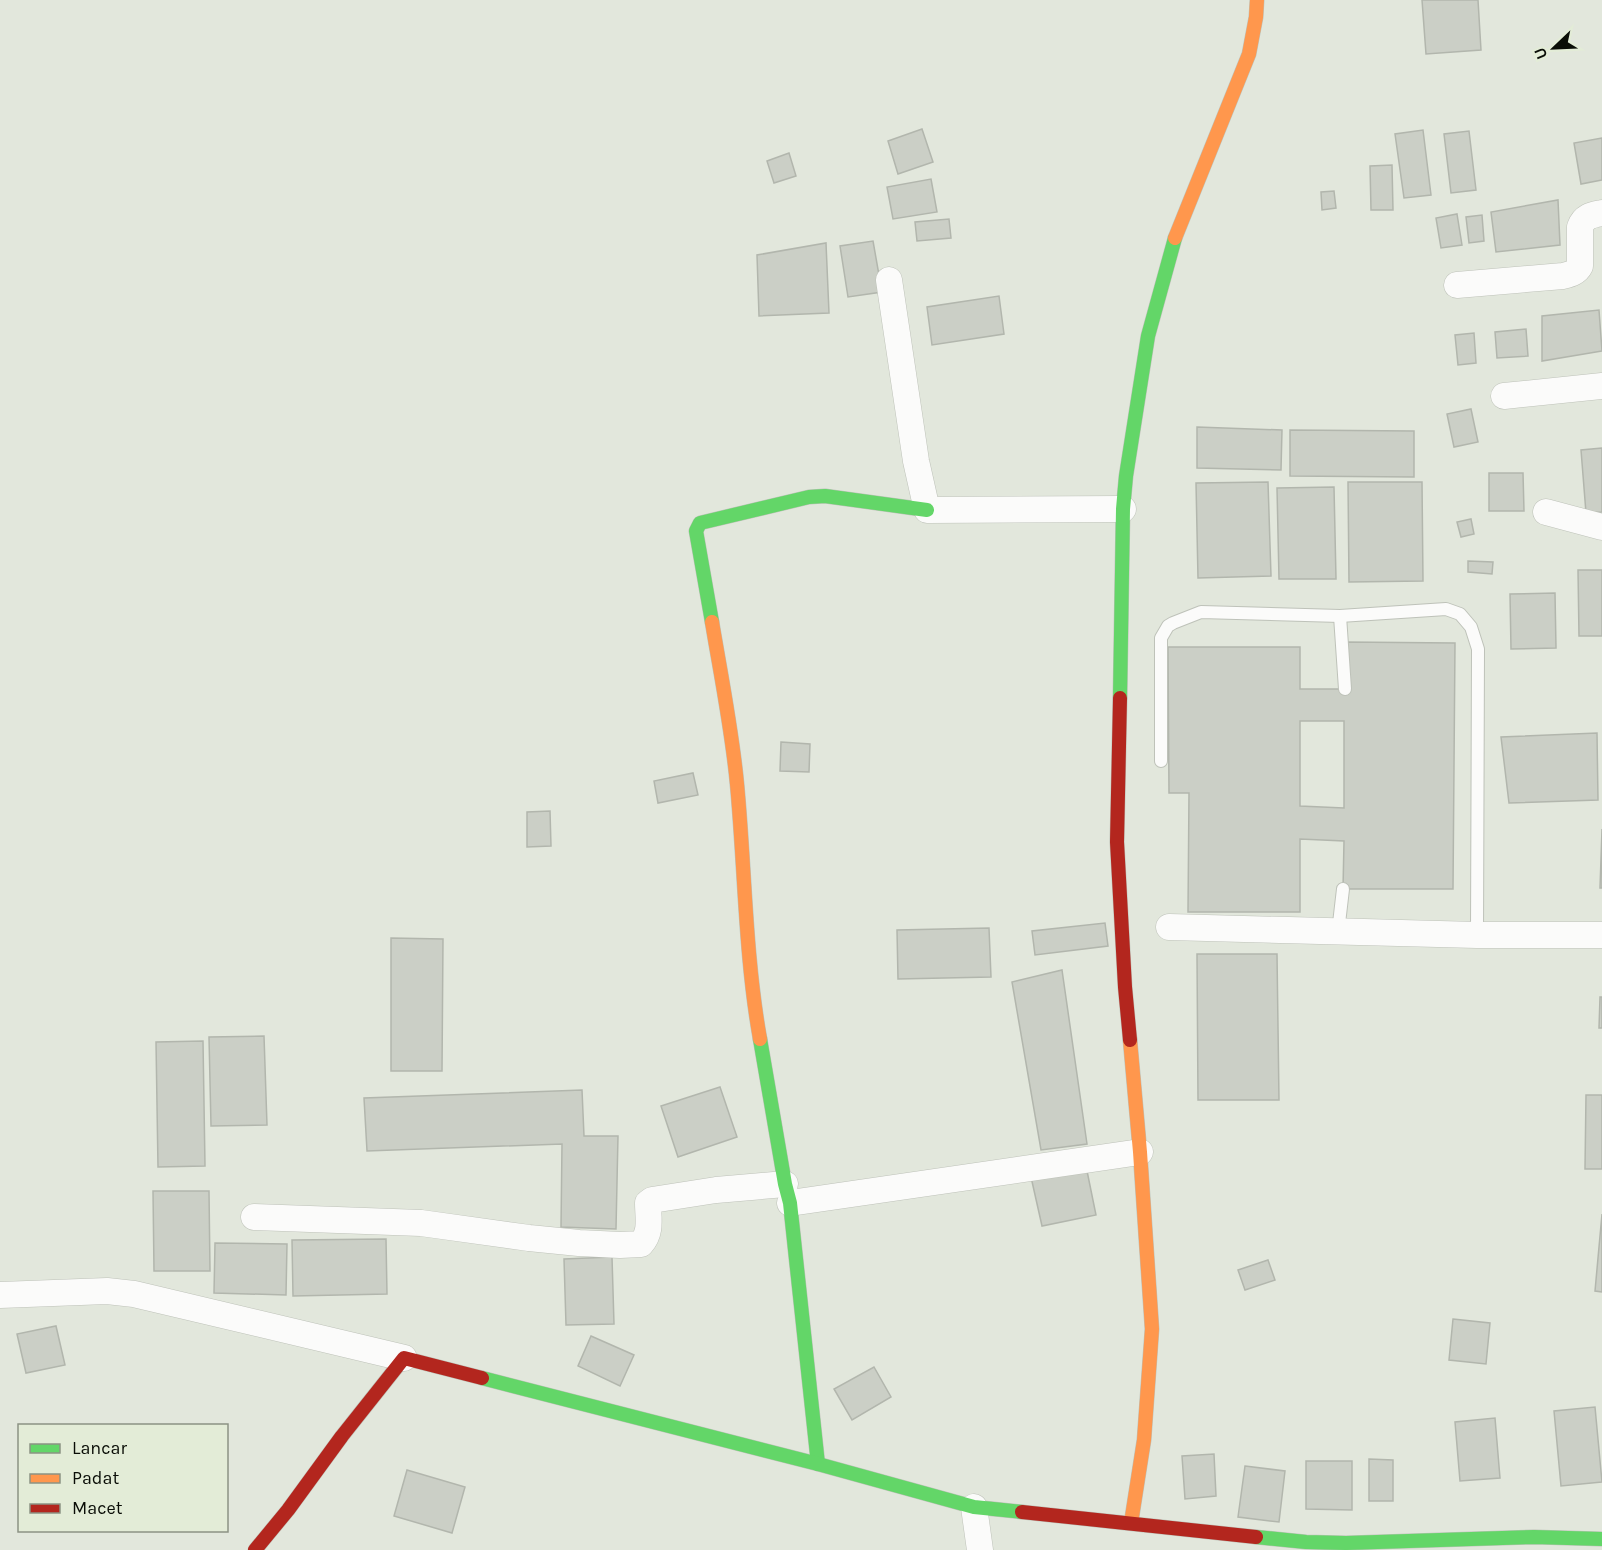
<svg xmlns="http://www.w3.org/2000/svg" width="1602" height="1550" viewBox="0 0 1602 1550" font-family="Karla,sans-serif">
<rect width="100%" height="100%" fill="#e2e7dc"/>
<g fill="#cbcfc6" stroke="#b2b6ad" stroke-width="1.5" fill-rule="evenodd">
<polygon points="1422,0 1478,0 1481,50 1426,54"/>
<polygon points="922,129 933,162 898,174 888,141"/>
<polygon points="1423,130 1431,195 1404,198 1395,134"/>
<polygon points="1469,131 1476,190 1451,193 1444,134"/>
<polygon points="1602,138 1602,180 1581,184 1574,143"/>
<polygon points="789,153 796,176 774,183 767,161"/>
<polygon points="1392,165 1393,210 1371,210 1370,166"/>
<polygon points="931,179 937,212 893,219 887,187"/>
<polygon points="1334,191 1336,208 1322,210 1321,192"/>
<polygon points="1558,200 1560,245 1496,252 1491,212"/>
<polygon points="1457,214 1462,245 1441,248 1436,218"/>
<polygon points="1482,215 1484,241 1469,243 1466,217"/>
<polygon points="949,219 951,238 917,241 915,222"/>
<polygon points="873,241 882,292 848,297 840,246"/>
<polygon points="826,243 829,313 759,316 757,255"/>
<polygon points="999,296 1004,334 932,345 927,307"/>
<polygon points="1599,310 1602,351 1542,361 1542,316"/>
<polygon points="1526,329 1528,356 1497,358 1495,332"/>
<polygon points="1474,333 1476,363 1458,365 1455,335"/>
<polygon points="1471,409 1478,442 1454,447 1447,414"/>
<polygon points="1197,427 1282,430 1281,470 1197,468"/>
<polygon points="1290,430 1414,431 1414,477 1290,476"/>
<polygon points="1602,448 1602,512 1586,513 1581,450"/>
<polygon points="1489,473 1523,473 1524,511 1489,511"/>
<polygon points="1268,482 1271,576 1198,578 1196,483"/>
<polygon points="1348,482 1422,482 1423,581 1349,582"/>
<polygon points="1334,487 1336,579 1279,579 1277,488"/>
<polygon points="1471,519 1474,534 1461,537 1457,522"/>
<polygon points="1468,561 1493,562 1492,574 1468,572"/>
<polygon points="1578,570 1602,570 1602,636 1579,636"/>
<polygon points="1555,593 1556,648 1511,649 1510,594"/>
<path d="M1345,642L1455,643L1453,889H1343L1344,841L1300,839V912H1188L1189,793H1169L1168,647H1300V689H1345ZM1300,721H1344V808L1300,806Z"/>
<polygon points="1597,733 1598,800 1509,803 1501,737"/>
<polygon points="781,742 810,744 809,772 780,771"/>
<polygon points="693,773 698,795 658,803 654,781"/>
<polygon points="550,811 551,846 527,847 527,812"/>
<polygon points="1602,829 1602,888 1600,888"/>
<polygon points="1105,923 1108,946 1035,955 1032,931"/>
<polygon points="989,928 991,977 898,979 897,930"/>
<polygon points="391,938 443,939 442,1071 391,1071"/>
<polygon points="1197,954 1277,954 1279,1100 1198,1100"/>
<polygon points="1062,970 1087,1144 1041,1150 1012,982"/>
<polygon points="1600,997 1602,997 1602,1028 1599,1028"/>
<polygon points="264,1036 267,1125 211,1126 209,1037"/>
<polygon points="203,1041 205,1166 158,1167 156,1042"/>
<polygon points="720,1087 737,1137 678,1157 661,1106"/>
<polygon points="582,1090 584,1136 618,1136 616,1229 561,1227 562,1144 367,1151 364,1098"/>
<polygon points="1586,1095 1602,1095 1602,1169 1585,1169"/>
<polygon points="1086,1166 1096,1215 1042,1226 1031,1177"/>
<polygon points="153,1191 209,1191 210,1271 154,1271"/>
<polygon points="1602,1214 1602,1292 1595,1291"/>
<polygon points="386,1239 387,1294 293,1296 292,1240"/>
<polygon points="215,1243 287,1244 286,1295 214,1293"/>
<polygon points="612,1257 614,1324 566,1325 564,1259"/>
<polygon points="1268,1260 1275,1280 1245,1290 1238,1270"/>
<polygon points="1453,1319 1490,1323 1486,1364 1449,1360"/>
<polygon points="56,1326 65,1365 26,1373 17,1334"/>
<polygon points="591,1336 634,1355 620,1386 578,1366"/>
<polygon points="874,1367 891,1397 852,1420 834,1389"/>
<polygon points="1595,1407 1602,1482 1561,1486 1554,1411"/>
<polygon points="1495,1418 1500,1478 1460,1481 1455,1422"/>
<polygon points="1214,1454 1216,1496 1185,1499 1182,1456"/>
<polygon points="1369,1459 1393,1460 1393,1501 1369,1501"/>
<polygon points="1306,1461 1352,1461 1352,1510 1306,1509"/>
<polygon points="1245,1466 1285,1471 1279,1522 1238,1517"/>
<polygon points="407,1470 465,1487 452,1533 394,1516"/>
</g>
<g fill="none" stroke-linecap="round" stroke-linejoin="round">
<defs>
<g id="lane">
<polyline points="1340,616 1345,689"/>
<polyline points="1161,761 1161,638 1168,626 1173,623 1201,612 1340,616 1446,609 1460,614 1471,627 1478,649 1477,935"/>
<polyline points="1338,932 1343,889"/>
</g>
<g id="street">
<polyline points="889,280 916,461 927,510 1123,509"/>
<path d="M1457,285L1563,276C1571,274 1577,272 1580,266V227C1584,216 1592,215 1602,213"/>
<polyline points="1504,396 1602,386"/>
<polyline points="1546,512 1602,527"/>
<polyline points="1169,927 1477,935 1602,935"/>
<polyline points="790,1203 1140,1152"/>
<path d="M254,1217L421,1223L529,1238L579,1243L620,1245L641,1244C652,1232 648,1218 648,1203L652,1200L716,1190L785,1184"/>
<polyline points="0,1295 107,1291 134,1294 404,1358"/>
<polyline points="974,1507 980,1550"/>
</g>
<g id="fast">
<polyline points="712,622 696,531 700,523 809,497 825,496 927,510"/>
<polyline points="1120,698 1123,509 1126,476 1148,336 1175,238"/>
<polyline points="760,1039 785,1184 790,1203 818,1464"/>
<polyline points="482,1378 818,1464 974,1507 1022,1512"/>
<polyline points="1256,1537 1306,1542 1346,1543 1534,1537 1602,1539"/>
</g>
<g id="slow">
<polyline points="1175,238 1249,54 1256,17 1257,0"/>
<path d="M712,622C721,676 732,730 737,784C745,869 745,955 760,1039"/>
<polyline points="1130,1040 1140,1152 1152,1329 1144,1440 1131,1523"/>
</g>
<g id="jam">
<polyline points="1120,698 1117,842 1125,987 1130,1040"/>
<polyline points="1022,1512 1256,1537"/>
<polyline points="255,1550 288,1510 342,1436 404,1358 482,1378"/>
</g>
</defs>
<use href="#lane" stroke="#bec2b9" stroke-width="14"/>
<use href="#street" stroke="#bec2b9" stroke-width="27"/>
<use href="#fast" stroke="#bec2b9" stroke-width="15"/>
<use href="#slow" stroke="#bec2b9" stroke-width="15"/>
<use href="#jam" stroke="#bec2b9" stroke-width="15"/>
<use href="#lane" stroke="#fbfbfa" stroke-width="12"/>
<use href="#street" stroke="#fbfbfa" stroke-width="26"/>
<use href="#fast" stroke="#63d668" stroke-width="14"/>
<use href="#slow" stroke="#ff974d" stroke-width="14"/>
<use href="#jam" stroke="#b3261e" stroke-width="14"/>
</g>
<rect x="18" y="1424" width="210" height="108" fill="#e3ecd7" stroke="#8c9384" stroke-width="1.5"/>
<rect x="30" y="1444" width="30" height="9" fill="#63d668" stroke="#8c9384" stroke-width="1.5"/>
<text x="72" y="1454" font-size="18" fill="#0a0d07">Lancar</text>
<rect x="30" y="1474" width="30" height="9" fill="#ff974d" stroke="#8c9384" stroke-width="1.5"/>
<text x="72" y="1484" font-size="18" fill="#0a0d07">Padat</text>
<rect x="30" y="1504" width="30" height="9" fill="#b3261e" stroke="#8c9384" stroke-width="1.5"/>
<text x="72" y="1514" font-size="18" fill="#0a0d07">Macet</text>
<g transform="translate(1554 48) rotate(247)" stroke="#e3ecd7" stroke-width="4.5" paint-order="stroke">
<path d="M0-4.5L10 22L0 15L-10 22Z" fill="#0a0d07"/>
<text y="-9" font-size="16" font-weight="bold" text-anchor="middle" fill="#0a0d07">U</text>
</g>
</svg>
